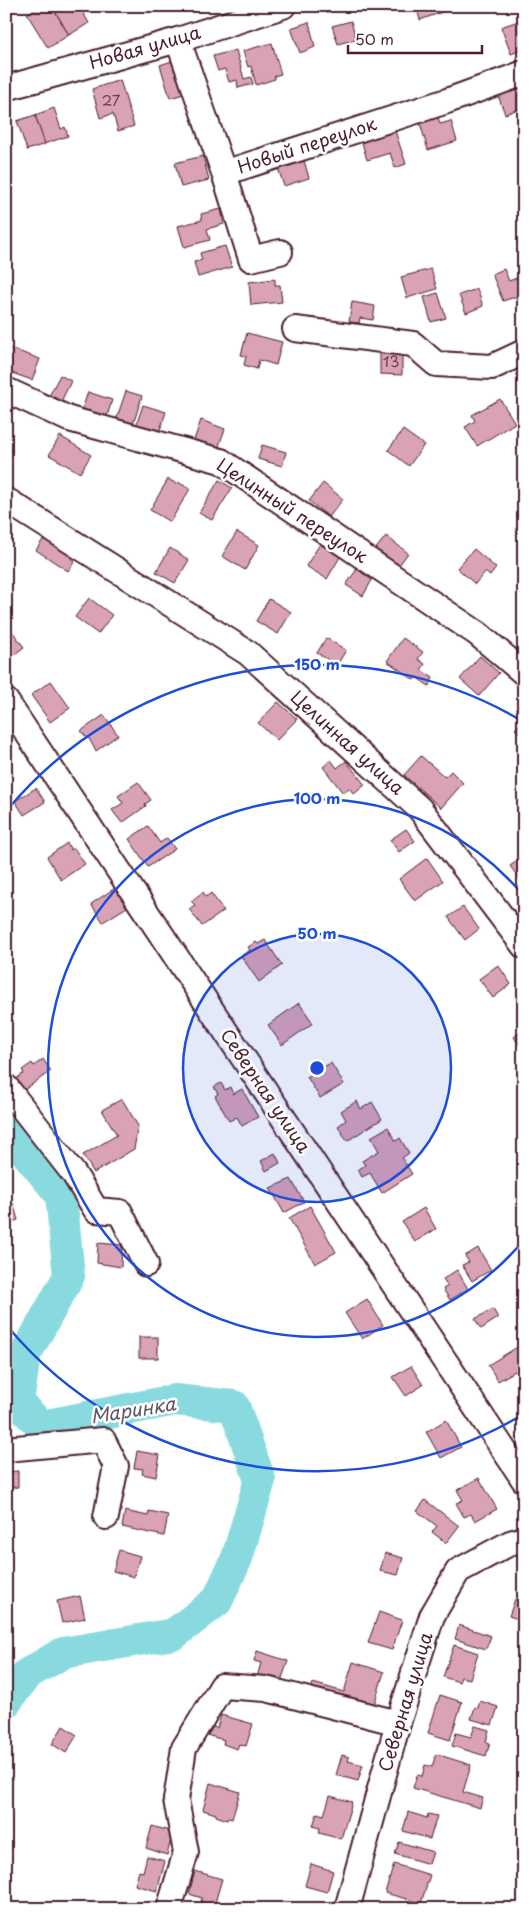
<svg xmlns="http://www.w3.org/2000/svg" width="530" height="1915" viewBox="0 0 530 1915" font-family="'Playpen Sans',sans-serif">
<rect width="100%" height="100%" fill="#fff"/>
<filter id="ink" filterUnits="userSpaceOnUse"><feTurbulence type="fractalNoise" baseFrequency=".02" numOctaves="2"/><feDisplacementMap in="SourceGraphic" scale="10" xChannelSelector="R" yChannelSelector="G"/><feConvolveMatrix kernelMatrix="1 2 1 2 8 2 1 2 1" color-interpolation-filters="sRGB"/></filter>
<g filter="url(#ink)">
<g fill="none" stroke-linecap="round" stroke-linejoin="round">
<polyline stroke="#89dadf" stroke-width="32" points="6,1128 61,1195 69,1276 25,1355 18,1403 42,1426 175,1400 234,1406 260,1480 237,1558 217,1601 174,1634 63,1653 27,1674 6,1702"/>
</g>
<g fill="#d9a2b7" stroke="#4a1f2b">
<polygon points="40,6 52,6 69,35 48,48 27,14"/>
<polygon points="52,6 79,6 89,23 69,35"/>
<polygon points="148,6 160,6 152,12"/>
<polygon points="416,6 440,6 442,12 420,20"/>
<polygon points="524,19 524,49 511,54 501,27"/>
<polygon points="351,21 356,39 338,44 332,26"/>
<polygon points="309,22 315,47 300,53 291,28"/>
<polygon points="272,43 281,74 274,76 275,79 256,85 251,66 248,67 243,51"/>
<polygon points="236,50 244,79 251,77 253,84 238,88 237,80 229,82 225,69 218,71 213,56"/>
<polygon points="178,59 187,93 170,98 160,65"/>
<polygon points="120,80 134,126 118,131 113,114 100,118 92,89"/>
<polygon points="521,84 524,89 524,107 505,114 497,93"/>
<polygon points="54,108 61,129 65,127 68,136 44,144 35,115"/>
<polygon points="35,115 45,144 27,150 17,121"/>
<polygon points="438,117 440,124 451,121 457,141 428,150 420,123"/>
<polygon points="394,128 406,164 395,168 390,153 367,160 361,139"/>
<polygon points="203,156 209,180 181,187 175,163"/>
<polygon points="303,157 309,178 284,186 277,165"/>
<polygon points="221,209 224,224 207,229 210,240 184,247 178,226 202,220 201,214"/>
<polygon points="225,246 232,267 198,277 194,262 202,260 200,253"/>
<polygon points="431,269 437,289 407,298 401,277"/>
<polygon points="504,269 509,281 519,277 524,294 503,301 492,274"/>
<polygon points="275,279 275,285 280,285 282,302 251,305 249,282"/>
<polygon points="477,289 483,306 466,313 459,295"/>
<polygon points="438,293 446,318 431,322 424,297"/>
<polygon points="352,302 375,306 373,320 360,318 359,323 349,322"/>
<polygon points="247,333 282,342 276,365 259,360 257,369 244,365 246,356 241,355"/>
<polygon points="6,347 40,359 32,380 6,371"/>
<polygon points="380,349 402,349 402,375 380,374"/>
<polygon points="60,375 71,381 59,406 47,400"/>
<polygon points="126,391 142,396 131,431 114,426"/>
<polygon points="88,392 112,400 105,423 80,415"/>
<polygon points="500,399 515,423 477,446 465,427 475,421 472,415"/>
<polygon points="143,405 166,412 159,433 136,426"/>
<polygon points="201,420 225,429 217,451 193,443"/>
<polygon points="403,430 424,445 409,466 388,450"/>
<polygon points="60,436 91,455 80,473 49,455"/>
<polygon points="262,445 286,452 282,466 258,459"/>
<polygon points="168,479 177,484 178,482 190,489 170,522 150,510"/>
<polygon points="219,480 232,488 212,520 199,513"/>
<polygon points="323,483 343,499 329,517 309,501"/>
<polygon points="237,532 259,545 245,570 222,556"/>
<polygon points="46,535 74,553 71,559 75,561 68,571 36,550"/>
<polygon points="386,536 408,553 397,568 374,551"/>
<polygon points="320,544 340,557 327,579 306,566"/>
<polygon points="170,548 189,560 175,583 156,572"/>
<polygon points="474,549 496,568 490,576 485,572 475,584 457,568"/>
<polygon points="357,569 372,580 363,596 346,585"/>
<polygon points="89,598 112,615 98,634 75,617"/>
<polygon points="269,599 291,612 278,634 256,621"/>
<polygon points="12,631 24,647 6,661 6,635"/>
<polygon points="326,638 346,650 337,665 317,653"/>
<polygon points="403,638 423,652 418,659 425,664 421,670 433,678 429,686 416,677 414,680 387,661"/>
<polygon points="480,656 499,673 479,696 460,679"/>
<polygon points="51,681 70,708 50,722 31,695"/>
<polygon points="278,702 297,719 277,740 258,723"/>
<polygon points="104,715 118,735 96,751 88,737 87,738 81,731"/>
<polygon points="524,719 524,737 515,729"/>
<polygon points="6,746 12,754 6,758"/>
<polygon points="421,756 445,777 451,771 463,783 441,808 404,775"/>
<polygon points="331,760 337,768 346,761 365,785 354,794 349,788 343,793 323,767"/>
<polygon points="138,782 151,800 145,804 146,806 122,823 112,810 123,803 118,796"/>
<polygon points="36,788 45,802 24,815 15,801"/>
<polygon points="148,826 160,843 167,838 175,849 148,867 129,839"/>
<polygon points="406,829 415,841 399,852 390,840"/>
<polygon points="67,843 71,850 74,848 85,864 61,880 47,857"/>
<polygon points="524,856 524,879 521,881 510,866"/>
<polygon points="427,858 443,881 415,901 399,879"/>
<polygon points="115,888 127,907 103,922 91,904"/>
<polygon points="203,892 206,897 211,893 224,911 202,926 189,909 195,905 191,901"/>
<polygon points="463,907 479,929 465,940 448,917"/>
<polygon points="265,940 282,965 259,982 241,956 250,950 248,947 256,942 258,944"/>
<polygon points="498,965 511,984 493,998 479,979"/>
<polygon points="299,1003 313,1023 282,1045 268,1025"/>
<polygon points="524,1029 524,1048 522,1049 514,1037"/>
<polygon points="43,1059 51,1071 24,1090 16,1079 24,1073 22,1070 32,1063 34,1066"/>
<polygon points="331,1063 344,1084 320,1098 307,1077 315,1072 312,1069 320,1064 323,1067"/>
<polygon points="221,1083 225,1090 230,1087 233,1094 242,1089 258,1117 242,1126 237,1117 229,1121 215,1096 218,1094 214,1087"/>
<polygon points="122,1099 138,1126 134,1149 94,1173 83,1155 117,1135 102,1110"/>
<polygon points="357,1101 361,1109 372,1102 382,1119 347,1141 338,1126 346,1120 341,1111"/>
<polygon points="388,1127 396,1141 400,1138 409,1153 402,1158 412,1174 382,1193 370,1173 362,1177 358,1170 365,1165 362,1161 379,1151 371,1137"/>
<polygon points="275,1153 280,1163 266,1171 261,1161"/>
<polygon points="291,1179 304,1202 284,1213 270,1188"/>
<polygon points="13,1203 18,1220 6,1224 6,1205"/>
<polygon points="310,1206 336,1252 315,1264 289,1218"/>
<polygon points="424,1208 436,1229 415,1242 402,1222"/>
<polygon points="98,1243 122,1245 121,1267 97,1263"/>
<polygon points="478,1248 491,1270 472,1281 462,1265 469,1262 465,1256"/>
<polygon points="457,1270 468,1289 450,1300 443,1289 448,1286 443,1279"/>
<polygon points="367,1299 383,1325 362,1339 345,1313"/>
<polygon points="493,1309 498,1318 481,1329 475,1319"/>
<rect x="139" y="1337" width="19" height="21"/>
<polygon points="524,1343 524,1381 517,1370 498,1381 488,1365"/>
<polygon points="411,1366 423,1385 406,1396 393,1377"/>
<polygon points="446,1420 461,1447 441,1458 426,1432"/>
<polygon points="137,1451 160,1455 156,1477 142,1474 143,1469 134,1468"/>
<polygon points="18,1471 18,1487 6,1488 6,1472"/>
<polygon points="479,1478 497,1509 475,1521 471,1514 464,1517 456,1503 463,1500 457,1490"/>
<polygon points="425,1500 459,1526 446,1543 432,1532 437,1526 417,1511"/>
<polygon points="125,1511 148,1516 149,1511 168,1515 164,1536 122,1527"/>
<polygon points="119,1550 140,1556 134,1577 113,1571"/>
<polygon points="385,1553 403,1558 398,1575 380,1571"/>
<polygon points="523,1591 524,1591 524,1621 509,1616 515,1599 520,1601"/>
<polygon points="80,1596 85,1618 62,1623 57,1601"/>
<polygon points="379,1612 402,1620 392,1650 368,1643"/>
<polygon points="459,1625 491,1636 486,1649 455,1639"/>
<polygon points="454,1645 478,1653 470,1679 461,1677 459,1682 443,1677"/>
<polygon points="257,1651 288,1661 280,1684 257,1677 261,1663 254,1661"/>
<polygon points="353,1662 384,1672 372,1712 310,1693 313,1683 344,1692"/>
<polygon points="440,1695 462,1702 450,1740 428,1733"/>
<polygon points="480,1701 498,1707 492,1725 471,1719 475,1707 478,1708"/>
<polygon points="221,1715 253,1724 246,1746 239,1744 237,1749 223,1744 224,1740 203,1734 205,1725 217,1728"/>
<polygon points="63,1726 77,1735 66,1753 52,1744"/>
<polygon points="475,1726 489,1730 486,1742 490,1743 486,1756 452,1746 456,1733 471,1737"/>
<polygon points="436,1754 471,1765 463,1792 483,1798 480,1808 413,1788 417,1775 422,1776 425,1765 432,1767"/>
<polygon points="342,1755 349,1757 348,1761 363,1765 358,1781 336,1775"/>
<polygon points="210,1783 240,1792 232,1819 228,1818 227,1820 216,1816 216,1814 203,1810"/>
<polygon points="330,1796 352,1802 341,1839 319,1833 320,1828 313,1826 317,1813 324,1815"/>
<polygon points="408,1812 427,1818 428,1814 437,1816 430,1839 403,1831"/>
<polygon points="152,1826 173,1832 167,1855 146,1848"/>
<polygon points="399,1842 433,1852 429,1864 395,1854"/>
<polygon points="147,1856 165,1861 157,1891 135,1885 139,1871 143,1872"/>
<polygon points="311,1864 333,1871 327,1892 305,1886"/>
<polygon points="394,1864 430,1875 421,1903 385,1893"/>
<polygon points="195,1871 222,1879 214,1906 201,1902 202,1898 189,1894"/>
</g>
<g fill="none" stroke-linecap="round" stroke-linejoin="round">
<defs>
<g id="minor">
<polyline points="178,40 224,173 447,101 524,73"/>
<polyline points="6,88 178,40 283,6"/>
<polyline points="224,173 251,259 280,252"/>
<polyline points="295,329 413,344 436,364 492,367 524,352"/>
<polyline points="6,390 69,419 221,461 478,634 524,673"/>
<polyline points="6,500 248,653 420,809 524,946"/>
<polyline points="6,701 524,1480"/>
<polyline points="6,1087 74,1174 96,1210 120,1212 146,1264"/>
<polyline points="6,1449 103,1440 116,1466 106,1517"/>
<polyline points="169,1909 186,1852 176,1800 184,1748 222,1686 266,1689 398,1723"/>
<polyline points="347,1909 398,1723 432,1616 458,1571 510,1543 524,1539"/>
</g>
</defs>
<use href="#minor" stroke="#4a1f2b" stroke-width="28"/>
<use href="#minor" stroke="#fff" stroke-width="24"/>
</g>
</g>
<circle cx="317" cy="1068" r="134" fill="#1d4ed8" fill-opacity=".12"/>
<g fill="none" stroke="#1d4ed8" stroke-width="2.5">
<circle cx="317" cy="1068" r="134"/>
<path d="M523 1241A269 269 0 1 1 523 895"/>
<path d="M522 1415A403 403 0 0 1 8 1327M8 809A403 403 0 0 1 522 721"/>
</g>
<g text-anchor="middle" stroke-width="5" stroke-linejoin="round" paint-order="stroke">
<g font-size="15" fill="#6e404e">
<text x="111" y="106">27</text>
<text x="391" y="367">13</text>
</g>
<g font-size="18" fill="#4a1f2b" stroke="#fff">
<text transform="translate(145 48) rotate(-16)" y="6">Новая улица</text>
<text transform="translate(307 146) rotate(-18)" y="6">Новый переулок</text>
<text transform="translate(292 511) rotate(33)" y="6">Целинный переулок</text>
<text transform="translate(347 743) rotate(42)" y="6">Целинная улица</text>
<text transform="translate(265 1091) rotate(56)" y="6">Северная улица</text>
<text transform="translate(406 1702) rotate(-73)" y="6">Северная улица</text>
</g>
<g font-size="19" font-style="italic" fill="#5d5761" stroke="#fff">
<text transform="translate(133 1410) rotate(-9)" y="7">Маринка</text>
</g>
</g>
<circle cx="317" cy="1068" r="8" fill="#1d4ed8" stroke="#fff" stroke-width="2.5"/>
<g font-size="15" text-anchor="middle" font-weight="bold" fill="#1d4ed8" stroke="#fff" stroke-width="5" stroke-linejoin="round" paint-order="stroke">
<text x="317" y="670">150 m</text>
<text x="317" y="804">100 m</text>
<text x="317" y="939">50 m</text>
</g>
<rect width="530" height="1915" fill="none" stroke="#fff" stroke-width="25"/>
<rect x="12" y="12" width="505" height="1890" fill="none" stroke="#4a1f2b" stroke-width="2" filter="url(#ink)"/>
<path d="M348 45v8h134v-8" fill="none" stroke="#4a1f2b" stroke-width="2.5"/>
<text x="355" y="45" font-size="15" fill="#4a1f2b" stroke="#ffffff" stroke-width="4" paint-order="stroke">50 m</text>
</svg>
